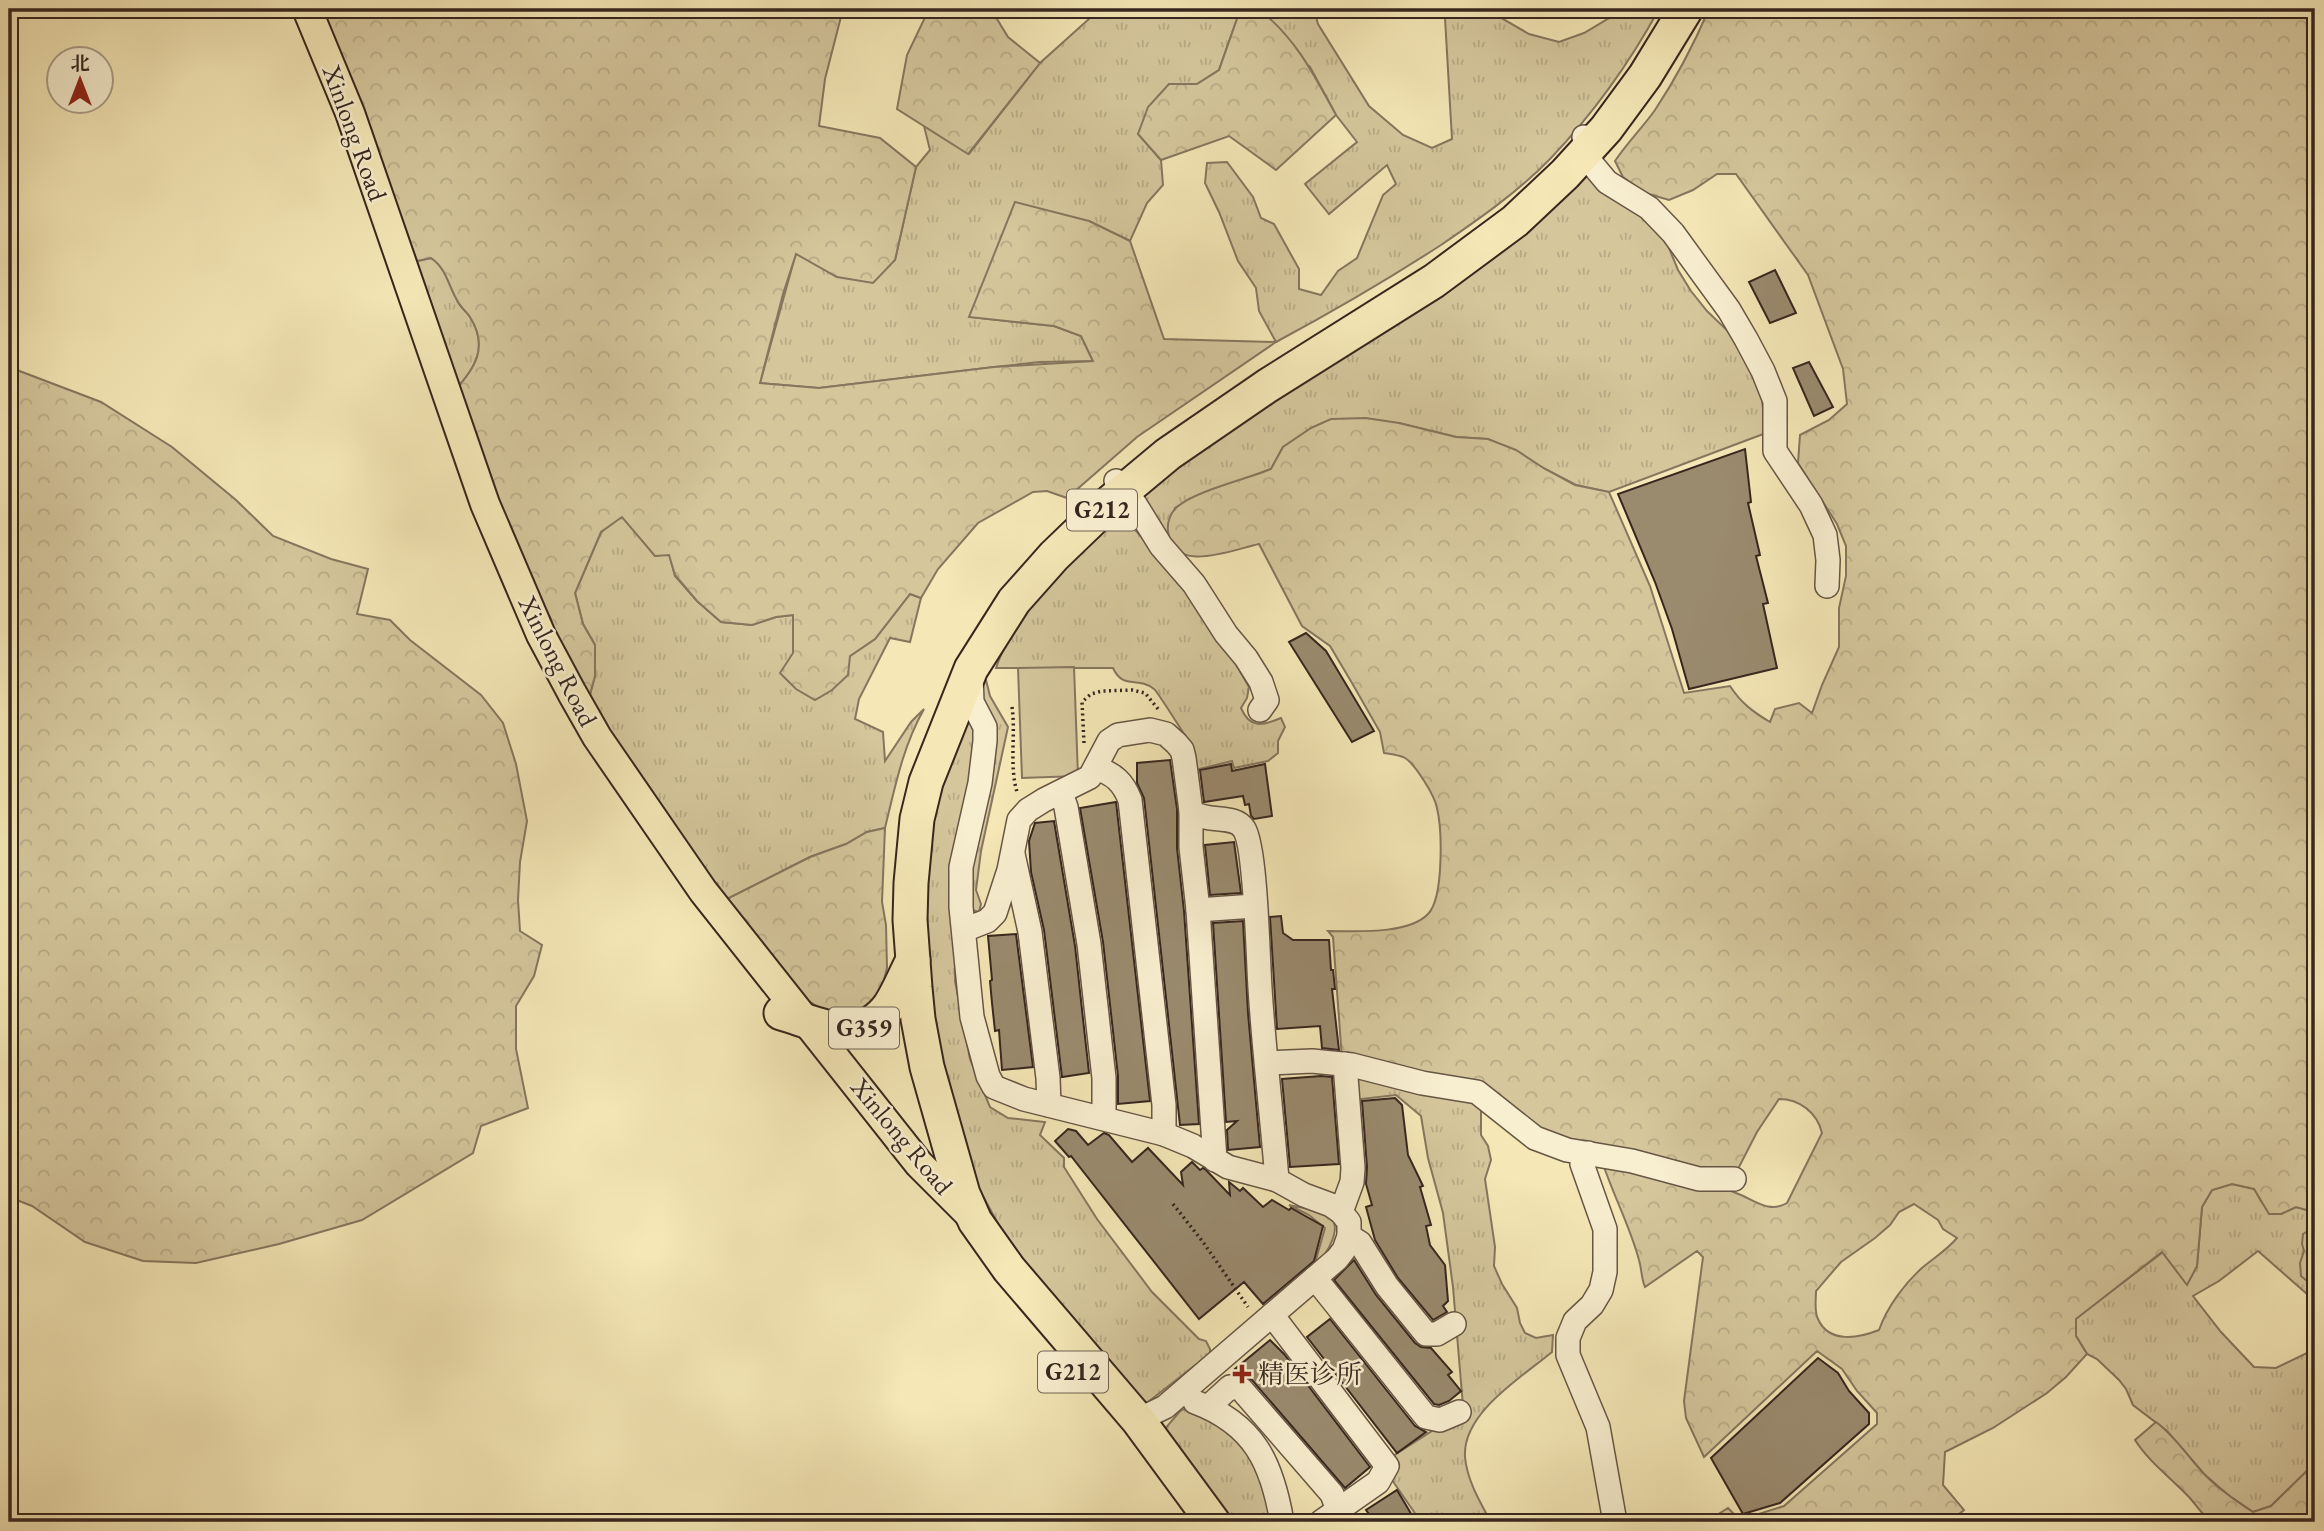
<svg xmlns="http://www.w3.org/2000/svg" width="2324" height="1531" viewBox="0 0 2324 1531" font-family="'EB Garamond','Noto Serif SC',serif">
<defs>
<pattern id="grass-tufts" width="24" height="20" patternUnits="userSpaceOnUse" patternTransform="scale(1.75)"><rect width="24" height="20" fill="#d5c69c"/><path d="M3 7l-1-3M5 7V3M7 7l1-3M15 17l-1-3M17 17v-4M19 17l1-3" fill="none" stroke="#b7aa86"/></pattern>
<pattern id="forest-crowns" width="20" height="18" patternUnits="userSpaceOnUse" patternTransform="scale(1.75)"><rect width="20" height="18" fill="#d5c69c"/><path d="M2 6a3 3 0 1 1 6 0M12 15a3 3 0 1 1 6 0" fill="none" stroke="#b7aa86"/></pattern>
</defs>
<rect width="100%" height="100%" fill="#f5e7b6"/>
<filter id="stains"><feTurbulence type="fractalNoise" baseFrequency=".00286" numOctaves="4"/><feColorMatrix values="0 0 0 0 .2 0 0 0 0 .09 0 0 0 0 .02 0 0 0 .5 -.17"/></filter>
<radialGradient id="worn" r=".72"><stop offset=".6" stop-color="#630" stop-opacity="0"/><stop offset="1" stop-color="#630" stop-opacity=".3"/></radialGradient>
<g fill="url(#grass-tufts)" stroke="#86765e" stroke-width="2">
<path d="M1100,9H1314L1318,24L1369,106L1403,135L1432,148L1452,139L1445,18L1463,9H1468L1496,15L1529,34L1559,42L1584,33L1619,12L1620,9H1659C1629,64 1593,114 1550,159C1518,192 1479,219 1441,245C1387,280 1332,312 1276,342L1259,311L1256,288L1238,261L1219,212L1205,183L1207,163L1227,162L1253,197L1261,218L1274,224L1299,269V289L1321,295L1338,271L1357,258L1383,195L1396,184L1387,165L1329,214L1305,184L1357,142L1336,115L1310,67L1238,16L1219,70L1197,84H1169L1138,134L1161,160L1163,185L1147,203L1130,241L1089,221L970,317L1054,326L1081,336L1093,361L1040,362L994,367L819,388L760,383L796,253L837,277L895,260L916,167L930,150L924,126L969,154L1040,63Z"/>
<polygon points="1586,175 1645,215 1667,243 1678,270 1691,291 1707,311 1733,336 1761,392 1766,433 1609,492 1576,485 1488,439 1456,437 1399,423 1283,447 1271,469 1193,498 1175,508 1169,540 1141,493"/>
<path d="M431,258C446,268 448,284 457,300C460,307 466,311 470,317C489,347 475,369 454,391L417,261Z"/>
<path d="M1116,515L1126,521L1139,534L1187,590L1221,638L1249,687L1247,698L1241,708C1250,729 1262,726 1281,718L1285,727L1278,741V753L1268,761L1234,768L1232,761L1191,771C1191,763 1192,752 1190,744C1188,740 1157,691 1154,689C1138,676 1123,690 1113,668H996C1015,609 1074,559 1116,515Z"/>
<path d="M622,516L655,556L669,554L675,576L697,601L721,622L752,625L776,617L793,615V653L850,656L875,639L910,594L921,598L910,642L890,638L859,699L855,719L883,732L885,761L911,722L924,709C903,746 895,787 885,828L867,832L846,844L810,857L727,899L629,764L589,698L595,676V645L583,624L575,593L601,532Z"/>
<polygon points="986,680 990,696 1008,727 981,851 976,890 981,904 979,912 972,910 965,883 983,703 981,689"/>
<polygon points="964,720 971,720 976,724 956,937 955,981 970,1059 990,1107 1008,1118 1045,1122 1040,1135 1064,1158 1064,1167 1097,1219 1152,1292 1199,1339 1206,1341 1210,1349 1210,1358 1194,1366 1148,1402 1140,1403 1053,1304 1002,1231 977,1185 921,985 928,832 959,724"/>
<path d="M1352,1072L1472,1099L1481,1109V1135L1488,1146L1491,1160L1485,1179L1495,1247L1494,1266L1502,1284L1517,1308L1520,1323L1525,1333L1536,1338L1553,1335L1552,1352C1522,1377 1462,1413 1465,1457C1467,1480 1480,1502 1491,1522H1421L1392,1480L1390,1458L1432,1431L1464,1418L1453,1287L1443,1213L1428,1158L1421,1116L1396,1095L1353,1100Z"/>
<polygon points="2232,1184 2255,1189 2261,1201 2281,1214 2296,1207 2307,1210 2313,1220 2304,1251 2313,1285 2307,1294 2258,1251 2219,1281 2193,1296 2221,1332 2254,1367 2276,1368 2315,1349 2315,1463 2271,1506 2253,1512 2228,1495 2204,1474 2167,1431 2133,1405 2126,1389 2119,1380 2097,1359 2087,1354 2076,1336 2075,1319 2163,1252 2187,1284 2197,1266 2202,1207 2212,1190"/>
<path d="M1289,1205C1300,1208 1313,1208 1323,1212C1350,1223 1324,1257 1313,1270L1325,1228L1309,1215Z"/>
<polygon points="1189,1408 1201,1411 1249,1449 1276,1522 1223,1522 1163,1431 1181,1410"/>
</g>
<g fill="url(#forest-crowns)" stroke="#86765e" stroke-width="2" fill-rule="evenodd">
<path d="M322,9H843L825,79L819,126L880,138L916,167L895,260L873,283L837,277L796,254L783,294L760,383L819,388L994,367L1093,361L1081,336L1054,326L969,317L1015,202L1089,221L1130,241L1164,339L1276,342L1137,437L1067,498L1047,491L1033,492L978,523L938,569L921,598L910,594L875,639L850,656L848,675L832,690L815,700L796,689L780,673L793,653V615L776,617L752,625L721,622L697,601L675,575L669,555L655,556L622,517L601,532L575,593L583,624L595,645V676L589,698L560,645L550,617L538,600L454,391C475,369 489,347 470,317C466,311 460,307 457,300C448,284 446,268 431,258L417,261Z"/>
<polygon points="929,9 982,9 997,19 1008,37 1040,63 968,154 897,109 907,55"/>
<path d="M1709,9H2315V1303L2307,1294L2312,1285L2301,1276L2300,1263L2304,1251L2302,1244L2303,1234L2311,1229L2313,1220L2307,1210L2296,1207L2281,1214H2269L2254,1189L2232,1184L2212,1190L2202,1207L2197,1266L2187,1285L2162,1252L2076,1319V1336L2087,1354L2066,1377L2047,1393L1993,1428L1945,1452L1943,1485L1964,1510L1949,1522H1706L1728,1508L1740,1520L1784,1506L1877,1424V1413L1857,1391L1842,1369L1817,1351L1704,1457L1686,1418L1684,1401L1703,1257L1697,1251L1645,1287C1641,1278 1642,1270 1639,1260C1630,1226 1613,1195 1602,1161C1644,1171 1703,1178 1741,1195C1757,1202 1770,1213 1787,1203L1822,1133C1817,1112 1799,1099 1779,1099L1757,1132L1738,1169L1719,1175L1559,1140L1514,1116L1342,1059L1333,937L1328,931C1354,931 1408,935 1428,914C1444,898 1442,829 1437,808C1435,796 1415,764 1405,758C1400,755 1390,754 1384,753L1380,732L1352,683L1330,646L1302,626L1259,544C1231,550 1173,575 1168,531C1167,523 1170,513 1177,507C1195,491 1247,479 1271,469L1283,447L1311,428L1331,419L1366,418L1399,423L1456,437L1488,439L1516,450L1545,469L1575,485L1609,492L1650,586L1684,693L1730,686C1741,703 1753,712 1770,722L1775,709L1799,703L1812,713L1822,685L1839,647V608L1846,576V546L1837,524L1798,463L1800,435L1829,420L1847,404L1843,369L1808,275L1736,174H1717L1693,190L1669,200L1645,193L1623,177L1615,161C1627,143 1643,127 1655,110C1677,77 1694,44 1709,9ZM1914,1204L1938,1220L1943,1229L1957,1238C1947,1250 1935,1257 1923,1267C1905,1283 1887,1307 1879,1330C1859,1338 1829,1344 1818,1319C1814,1311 1816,1300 1816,1291L1841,1262L1875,1238L1890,1225L1899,1212Z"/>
<path d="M1261,11C1297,40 1314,75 1336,115L1276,170L1229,136L1161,160L1138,134L1148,107L1169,84H1197L1219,70L1238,16Z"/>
<polygon points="9,367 101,402 172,447 236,500 273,536 331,559 368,569 357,614 390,620 410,640 481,695 503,723 516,764 527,821 520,862 518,900 520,931 542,945 534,976 516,1006 516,1049 528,1108 481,1126 473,1153 362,1220 279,1244 196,1263 143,1261 85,1242 32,1206 9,1197"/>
<polygon points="885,828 882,902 886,925 887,968 882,988 872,1006 860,1014 829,1014 801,996 727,899 810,857 846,844 867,832"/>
<path d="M2156,1422C2176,1437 2188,1457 2205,1475C2219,1489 2236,1501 2253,1512L2271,1506L2315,1463V1522H2212C2202,1515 2197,1506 2189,1497C2171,1478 2149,1462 2135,1440Z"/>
</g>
<polygon fill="#d5c69c" stroke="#86765e" stroke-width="2" points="1074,667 1078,776 1022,778 1018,668"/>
<g fill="#9a8a6e" stroke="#37261f" stroke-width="2">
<polygon points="1775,270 1796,313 1770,323 1749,282"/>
<polygon points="1809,362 1833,407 1814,416 1793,368"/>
<polygon points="1745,449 1751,502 1748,503 1760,555 1756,556 1768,603 1763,604 1777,668 1689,689 1672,629 1655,582 1618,494"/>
<polygon points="1306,633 1326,651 1374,731 1352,742 1289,642"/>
<polygon points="1170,760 1177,809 1177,848 1184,911 1199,1124 1180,1125 1144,798 1137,783 1137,763"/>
<polygon points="1231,764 1232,771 1265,764 1272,816 1254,819 1251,816 1249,804 1245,805 1243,796 1204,802 1200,770"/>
<polygon points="1116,802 1150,1101 1118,1104 1118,1076 1103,942 1080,808"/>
<polygon points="1054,821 1075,946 1089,1073 1062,1077 1044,930 1031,872 1029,841 1035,823"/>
<polygon points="1234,842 1241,893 1210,895 1205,845"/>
<polygon points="1281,916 1283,933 1293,940 1329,940 1331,970 1333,970 1335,989 1332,989 1339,1050 1322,1048 1320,1026 1277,1029 1270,917"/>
<polygon points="1243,921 1248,1013 1260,1147 1228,1150 1227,1130 1237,1121 1226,1122 1213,923"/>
<polygon points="1016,934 1033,1067 1002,1070 999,1030 995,1031 992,1003 990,981 992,980 988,936"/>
<polygon points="1321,1076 1332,1077 1339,1164 1290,1167 1282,1079"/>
<polygon points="1395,1098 1402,1105 1408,1155 1423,1186 1420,1187 1431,1225 1426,1226 1430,1245 1445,1265 1448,1301 1443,1306 1447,1312 1433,1320 1398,1278 1375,1240 1366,1207 1372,1205 1366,1184 1367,1167 1362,1101"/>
<polygon points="1068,1129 1076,1131 1088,1145 1104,1133 1109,1135 1132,1162 1148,1148 1183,1185 1181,1172 1192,1162 1200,1170 1203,1168 1206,1170 1230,1195 1229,1182 1240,1191 1243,1188 1263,1207 1272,1200 1289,1210 1291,1208 1323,1226 1314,1261 1263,1304 1244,1282 1199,1319 1071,1156 1069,1157 1055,1141"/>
<polygon points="1354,1260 1376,1295 1415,1343 1421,1347 1431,1348 1452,1372 1448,1375 1461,1391 1449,1401 1439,1405 1434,1404 1334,1280"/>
<polygon points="1330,1319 1415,1426 1426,1432 1397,1453 1307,1337"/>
<polygon points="1270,1340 1284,1354 1370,1467 1345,1488 1252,1380 1239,1374 1235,1369"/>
<polygon points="1818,1358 1838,1373 1849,1391 1869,1413 1869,1424 1780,1503 1743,1514 1711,1458"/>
<polygon points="1397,1490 1416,1522 1375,1522 1366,1510"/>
</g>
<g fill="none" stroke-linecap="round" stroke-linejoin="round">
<defs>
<g id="minor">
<polyline points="1584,137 1592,164 1607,182 1649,208 1673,233 1729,310 1746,339 1763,371 1775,401 1775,451 1811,505 1825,535 1828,560 1827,586"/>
<polyline points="1116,481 1135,504 1161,546 1194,584 1226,634 1246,658 1261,682 1267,700 1260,710"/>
<polyline points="971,675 972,702 985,727 985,741 980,783 961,867 961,907 972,1017 988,1076 994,1087 1024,1099 1164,1134 1193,1146 1228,1167 1277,1180 1304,1195 1331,1205 1341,1212 1349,1222 1349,1236 1344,1250 1337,1259 1165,1407 1138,1420"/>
<path d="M1096,768C1114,774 1123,782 1130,800L1164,1105V1134"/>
<polyline points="1061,793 1066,807 1089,944 1104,1078 1104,1118"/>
<polyline points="1191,811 1191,847 1198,910 1215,1160"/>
<polyline points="1013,854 1030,932 1048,1078 1049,1105"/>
<polyline points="1198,910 1254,906"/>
<path d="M964,930L987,921L995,913L1009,870L1019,820L1028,810L1044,800L1090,777L1109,741L1118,735L1150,730L1166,734L1176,743L1182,750L1184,758L1191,811C1206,824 1234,813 1244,829C1256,847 1258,960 1260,988C1264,1052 1272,1116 1277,1180"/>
<polyline points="1267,1063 1312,1061 1352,1065 1422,1083 1477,1092 1535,1138 1567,1150 1632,1161 1699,1179 1734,1179"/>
<polyline points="1588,1153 1582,1164 1605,1229 1605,1272 1601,1290 1592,1305 1575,1321 1568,1338 1568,1355 1598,1427 1615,1522"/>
<polyline points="1341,1212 1352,1182 1353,1168 1345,1064"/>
<polyline points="1349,1236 1360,1243 1387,1286 1426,1334 1437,1334 1454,1324"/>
<polyline points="1315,1278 1426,1417 1440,1420 1459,1412"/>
<polyline points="1272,1315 1387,1466 1378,1482 1321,1522"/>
<path d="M1195,1402C1254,1424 1272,1463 1282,1522"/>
<polyline points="1208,1407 1230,1387 1241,1389 1332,1494 1338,1510"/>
</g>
<polyline id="major" points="307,9 350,113 485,504 541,635 572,693 597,737 703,891 919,1164 971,1216"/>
<g id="highway">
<path d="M781,1013C822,1025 860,1047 890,1005C899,991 905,975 913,960"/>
<polyline points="1213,1522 1138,1420 1009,1269 975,1221 963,1194 927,1067 918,1019 915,988 910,920 911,883 917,819 926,782 971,669 1014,601 1054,556 1108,504 1168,454 1267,386 1434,281 1515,221 1565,174 1606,129 1645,76 1686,9"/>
</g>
</defs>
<use href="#minor" stroke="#665645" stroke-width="26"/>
<use href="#major" stroke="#37261f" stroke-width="32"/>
<use href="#highway" stroke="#37261f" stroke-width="37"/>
<g stroke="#37261f" stroke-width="3.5" stroke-dasharray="2 3.5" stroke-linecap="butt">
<path d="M1012,707C1016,735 1009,765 1017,792"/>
<polyline points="1084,743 1082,702 1091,694 1102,691 1132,690 1145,693 1158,709"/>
<polyline points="1173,1204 1203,1242 1248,1307"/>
</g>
<use href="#minor" stroke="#f8efd0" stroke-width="23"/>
<use href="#major" stroke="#f5e7b6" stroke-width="28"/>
<use href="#highway" stroke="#f5e7b6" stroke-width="33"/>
</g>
<path fill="#8f2418" stroke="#f8efd0" stroke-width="2.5" d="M1238.5 1363.5h7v7h7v7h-7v7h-7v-7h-7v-7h7z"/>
<g text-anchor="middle" stroke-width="5" stroke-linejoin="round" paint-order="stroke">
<g fill="#f8efd0" stroke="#716254" stroke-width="2">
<rect x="1067" y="489.5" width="70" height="41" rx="5"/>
<rect x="829" y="1007.5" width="70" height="41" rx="5"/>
<rect x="1038" y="1351.5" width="70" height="41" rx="5"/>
</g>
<g font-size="24" font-weight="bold" fill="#37261f">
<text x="1102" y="518">G212</text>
<text x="864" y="1036">G359</text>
<text x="1073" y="1380">G212</text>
</g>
<g font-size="26" fill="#37261f" stroke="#f8efd0">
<text transform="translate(355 133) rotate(70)" y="9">Xinlong Road</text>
<text transform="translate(558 661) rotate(63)" y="9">Xinlong Road</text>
<text transform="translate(902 1136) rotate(50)" y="9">Xinlong Road</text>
</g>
<g font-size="26" fill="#37261f" stroke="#f8efd0" text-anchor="start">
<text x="1258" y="1383">精医诊所</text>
</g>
</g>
<rect width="2324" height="1531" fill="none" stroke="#f5e7b6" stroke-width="35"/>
<rect x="10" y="10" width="2303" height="1510" fill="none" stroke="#37261f" stroke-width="3.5"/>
<rect x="18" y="18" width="2289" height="1496" fill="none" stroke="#37261f" stroke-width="2"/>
<g transform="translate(80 80)"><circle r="33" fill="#f8efd0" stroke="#ab9f89" stroke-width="2"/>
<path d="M0-5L12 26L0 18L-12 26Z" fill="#8f2418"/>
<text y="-10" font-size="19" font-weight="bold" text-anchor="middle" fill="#37261f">北</text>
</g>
<rect width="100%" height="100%" filter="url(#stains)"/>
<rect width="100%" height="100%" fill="url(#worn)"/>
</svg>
